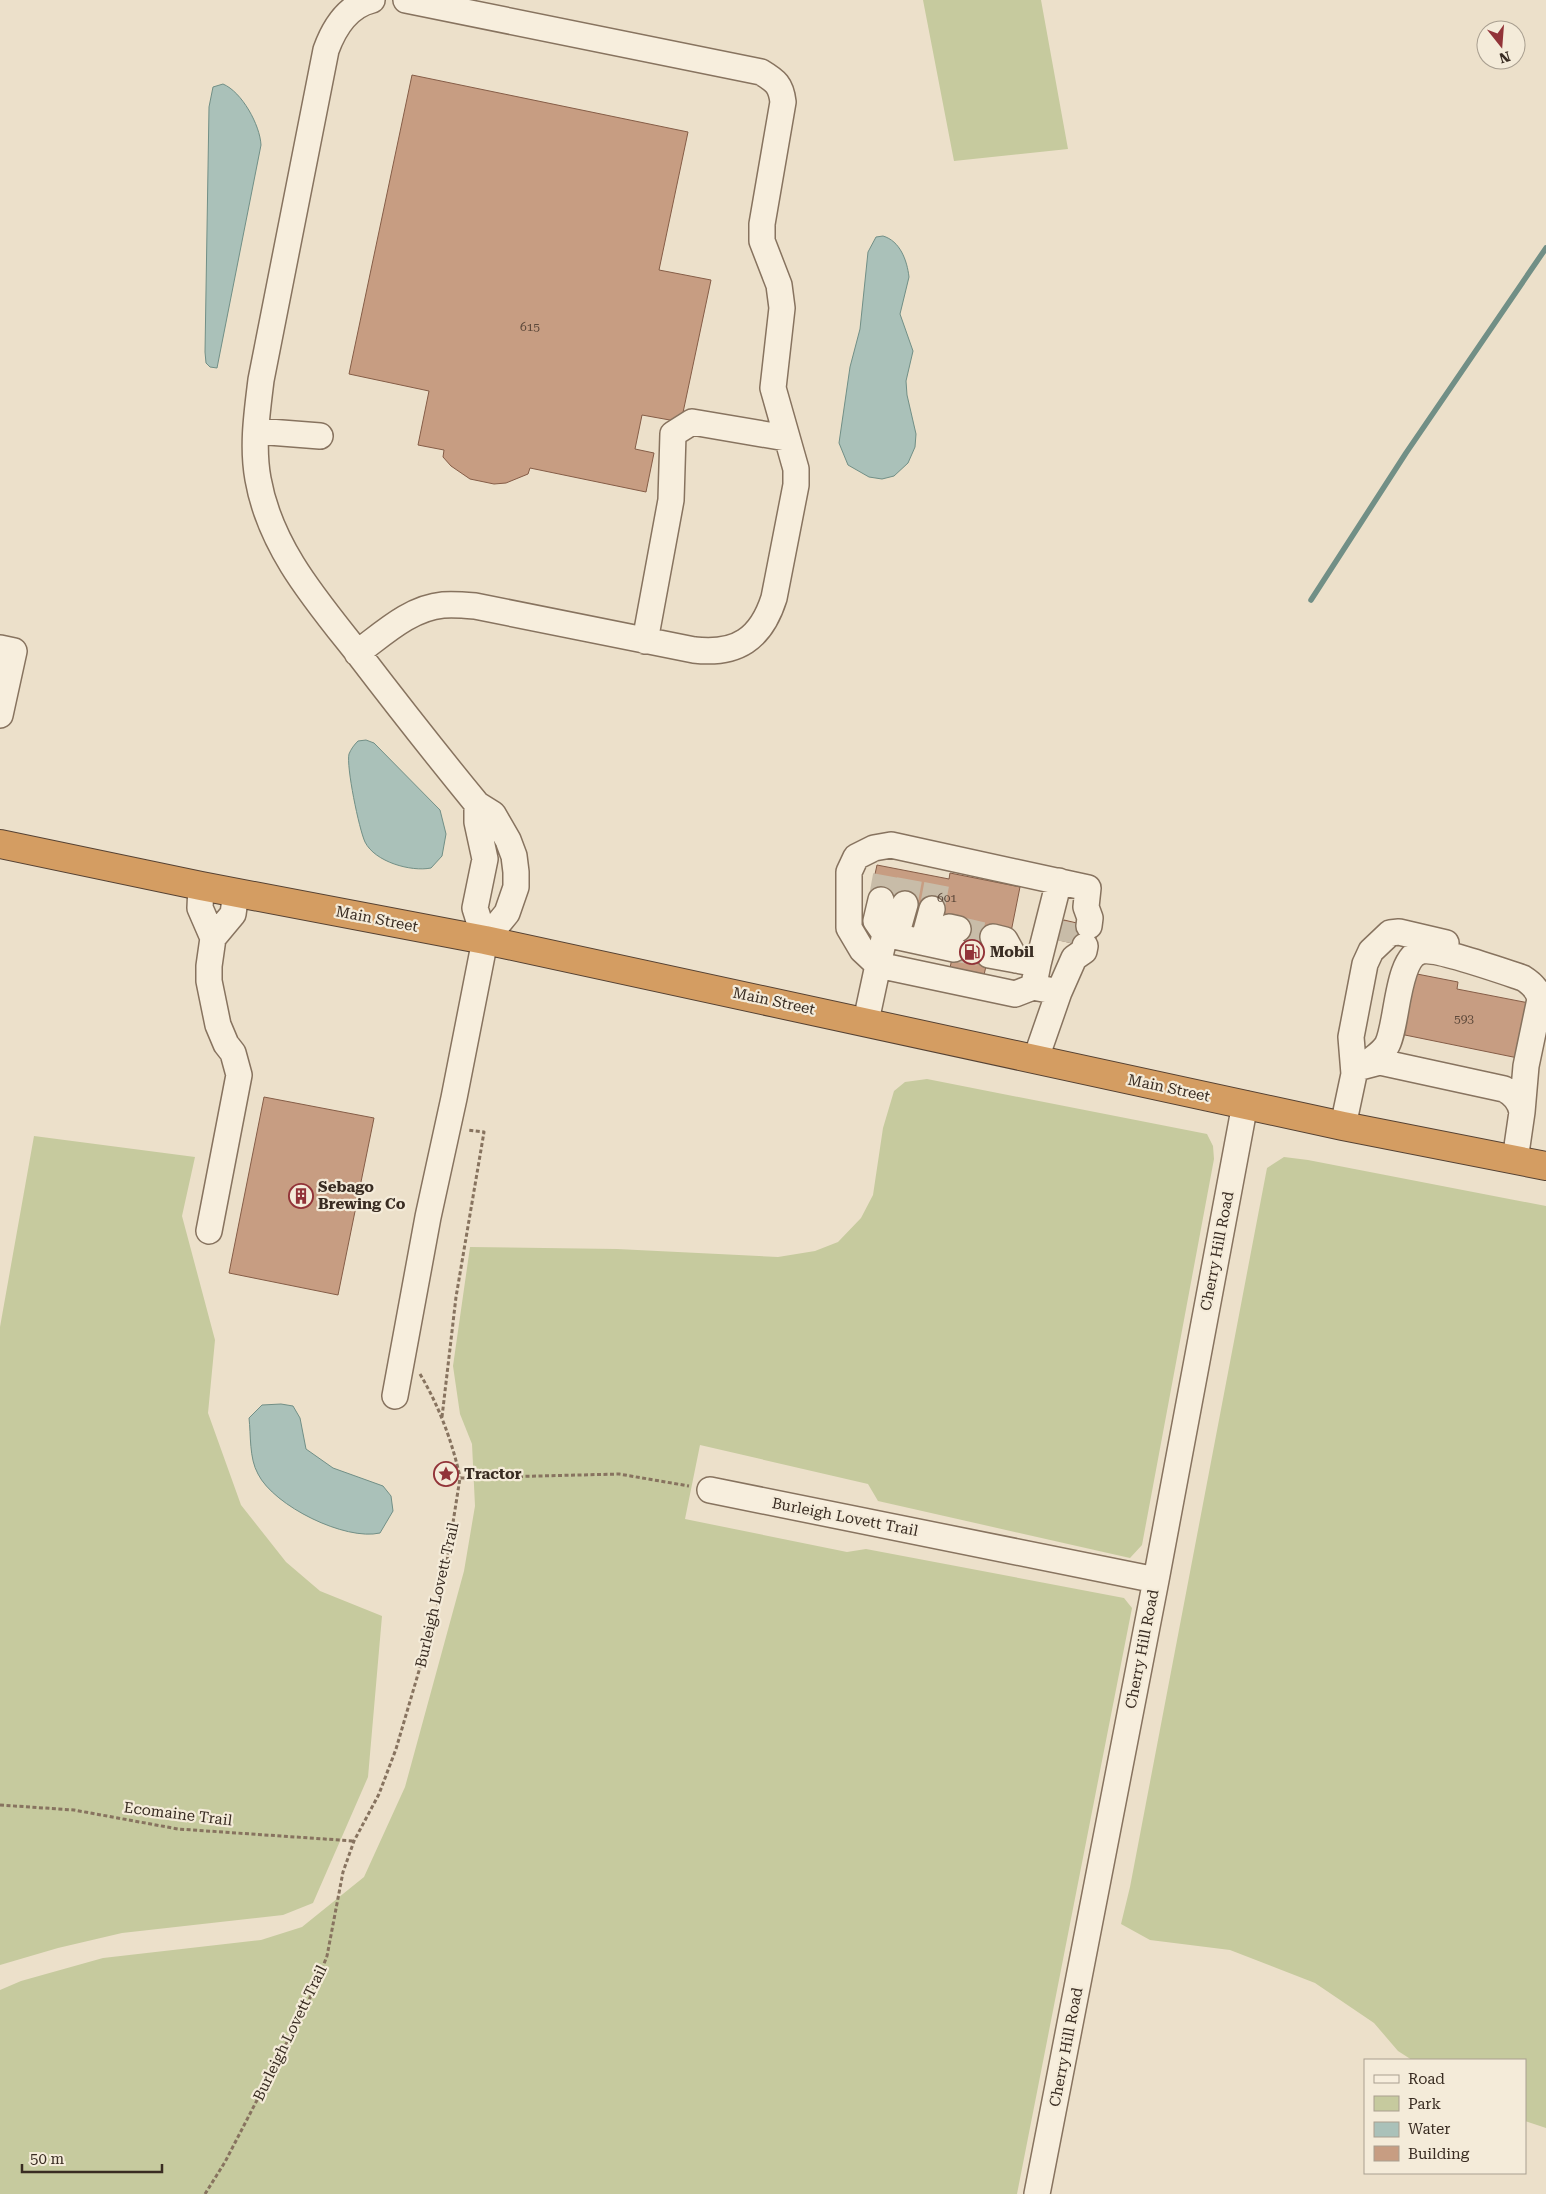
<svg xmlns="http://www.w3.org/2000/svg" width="1546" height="2194" viewBox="0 0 1546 2194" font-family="'Roboto Serif',serif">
<rect width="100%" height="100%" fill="#ece0ca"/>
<!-- green -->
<path fill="#c6ca9e" d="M923,0H1041L1068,149L954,161Z
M927,1079L1207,1134L1213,1146L1214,1159L1142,1545L1130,1558L878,1501L868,1484L700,1445L685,1519L847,1552L866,1549L1124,1598L1132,1608L1017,2194H0V1990L21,1981L103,1958L261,1940L302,1927L364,1877L405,1787L464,1571L475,1506L472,1444L460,1414L453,1366L470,1247L617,1249L778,1257L815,1251L838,1242L861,1218L873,1195L883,1128L894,1091L905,1082Z
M34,1136L195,1157L182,1216L215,1340L208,1413L241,1505L286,1562L320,1591L382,1616L368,1777L313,1903L283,1915L122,1933L58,1948L0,1965V1327Z
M1284,1157L1308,1160L1546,1206V2128L1525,2121V2060H1412L1398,2051L1374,2023L1315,1983L1230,1950L1150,1940L1121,1924L1130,1887L1267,1168Z"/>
<!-- water -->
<path fill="#aac1b9" stroke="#718f86" d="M223,84C242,92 260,125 261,145L217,368L210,367L206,363L205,352L209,107L213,87Z
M883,236C900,241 907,260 909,277L900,314L913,351L906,381L907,395L916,434L915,447L908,463L894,476L882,479L869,477L848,465L839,443L850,367L860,329L868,252L876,237Z
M366,740L374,743L440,810L446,834L442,856L431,868C411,872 375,862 365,842C359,829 346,766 349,754C351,749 354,745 358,741Z
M281,1404L293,1406L300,1418L306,1449L333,1468L383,1486L391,1496L393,1511L380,1533C345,1541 274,1506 258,1474C249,1458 251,1435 249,1418L262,1405Z"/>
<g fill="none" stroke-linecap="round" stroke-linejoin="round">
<!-- stream -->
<path stroke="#718f86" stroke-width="5.5" d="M1311,600L1406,453L1546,248"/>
</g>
<!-- building -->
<path fill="#c79d82" stroke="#855d47" d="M412,75L688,132L659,270L711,280L681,422L642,415L635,449L654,453L646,492L530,468L528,474L506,483L494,484L470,479L451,466L443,457L444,450L418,445L429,391L349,374Z
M877,865L949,879L950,873L1020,887L1011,932L942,918L943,912L870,897Z
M1064,920L1098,928L1094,948L1059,940Z
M959,924L994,931L984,975L950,968Z
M1417,974L1458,982L1457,989L1529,1003L1518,1058L1400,1034L1411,980H1415Z
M264,1097L374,1118L338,1295L229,1273Z"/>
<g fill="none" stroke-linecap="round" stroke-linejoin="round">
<!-- minor-tunnel -->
<path stroke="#c8bca8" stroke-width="25" stroke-dasharray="25 12" stroke-linecap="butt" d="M881,900L887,867
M905,904L911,871
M932,909L938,877
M958,929L993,937
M1070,943L1074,923
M954,949L989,955"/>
<defs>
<path id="minor" d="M372,0C347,6 334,28 326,50L261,380C257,413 252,446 258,479C270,547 315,599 357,652C396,703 436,754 477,804L493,814L508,840L514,856L516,872V887L507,913L485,940L454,1098L428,1217L395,1396
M256,431L320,436
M645,641L671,500L673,434L692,422L786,438
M0,648L14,651L0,715
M357,653C383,634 410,608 443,605C453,604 464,605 475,606L694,650C737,655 761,639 774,598L796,485V469L773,388L782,308L779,285L762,241V224L783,102C781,85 776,81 761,72L406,0
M477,804V822L485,859L475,908L485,940
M201,886L200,908L213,938
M881,900L876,921L885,934
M896,936L905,904
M993,937L1005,940L1016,960
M923,942L932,909
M929,943L949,927L958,929
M954,949L885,934L878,965L862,950L849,928V872L856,857L874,848L891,845L1088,888L1086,907L1090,918L1089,926
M989,955L1038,964L1035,979
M1038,964L1059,881
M1059,992L1074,958L1084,951L1085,946
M866,1021L878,965L1015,994L1033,987L1059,992L1036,1058
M1367,1064C1373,1058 1382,1053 1387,1045C1398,1025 1396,956 1422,951C1437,948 1505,972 1523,978C1531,983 1538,989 1540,999L1526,1066L1522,1112L1515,1160
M1361,1067L1380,1062L1504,1089C1514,1094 1520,1101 1522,1112
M1343,1126L1354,1074L1351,1037L1365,964L1371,951L1390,933L1399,932L1446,943
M209,1231L239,1075L233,1053L226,1044L218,1025L209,981V966L213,938L233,914L236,892
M710,1490L1156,1580
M1037,2194L1156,1580L1245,1104"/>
<path id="highway" d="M0,844L201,886L485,940L1343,1126L1546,1166"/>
</defs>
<!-- minor casing -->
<use href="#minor" stroke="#87735f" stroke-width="28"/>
<!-- highway casing -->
<use href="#highway" stroke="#564233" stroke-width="30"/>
<!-- path -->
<path stroke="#87735f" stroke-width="3" stroke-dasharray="4 2.5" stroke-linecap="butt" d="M420,1374C439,1406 452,1441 460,1477
M442,1417L456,1297L484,1132L468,1130
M0,1805L74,1810L178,1829L354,1841
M205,2194L225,2162L313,1992L327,1956L343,1872L354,1841L379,1794L396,1749L436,1613L446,1567L460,1478L619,1474L689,1486"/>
<!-- minor -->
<use href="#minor" stroke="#f7eedd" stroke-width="25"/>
<!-- highway -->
<use href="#highway" stroke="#d49d62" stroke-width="28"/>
</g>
<!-- icons -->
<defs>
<symbol id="fuel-ring" viewBox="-11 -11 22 22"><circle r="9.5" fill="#f4ebd9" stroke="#923338" stroke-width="1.5"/><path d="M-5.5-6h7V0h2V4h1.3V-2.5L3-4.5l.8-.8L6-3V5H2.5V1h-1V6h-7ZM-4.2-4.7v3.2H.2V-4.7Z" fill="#923338"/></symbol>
<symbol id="building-ring" viewBox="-11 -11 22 22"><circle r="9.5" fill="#f4ebd9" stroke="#923338" stroke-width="1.5"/><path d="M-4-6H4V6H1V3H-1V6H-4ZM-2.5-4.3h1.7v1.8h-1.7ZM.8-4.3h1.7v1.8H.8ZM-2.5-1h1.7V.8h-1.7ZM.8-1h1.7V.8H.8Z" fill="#923338"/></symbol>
<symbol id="sight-ring" viewBox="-11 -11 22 22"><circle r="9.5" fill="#f4ebd9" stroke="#923338" stroke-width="1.5"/><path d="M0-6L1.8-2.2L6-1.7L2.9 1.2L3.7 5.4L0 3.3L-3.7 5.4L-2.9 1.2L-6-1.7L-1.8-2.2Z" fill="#923338"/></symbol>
</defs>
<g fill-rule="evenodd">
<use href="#fuel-ring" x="958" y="938" width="28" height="28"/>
<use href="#building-ring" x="287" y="1182" width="28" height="28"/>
<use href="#sight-ring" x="432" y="1460" width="28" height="28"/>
</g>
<g text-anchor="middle" stroke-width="4.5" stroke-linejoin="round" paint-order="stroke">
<!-- number labels -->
<g font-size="12" fill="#5c483a">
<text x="530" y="331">615</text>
<text x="947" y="902">601</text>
<text x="1464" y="1023">593</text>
</g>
<!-- street labels -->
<g font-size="15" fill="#392c22" stroke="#f4ebd9">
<text transform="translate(377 919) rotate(11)" y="5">Main Street</text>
<text transform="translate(774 1001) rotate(12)" y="5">Main Street</text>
<text transform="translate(1169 1088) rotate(12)" y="5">Main Street</text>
<text transform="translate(1217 1251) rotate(-79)" y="5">Cherry Hill Road</text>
<text transform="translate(845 1517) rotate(11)" y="5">Burleigh Lovett Trail</text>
<text transform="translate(437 1595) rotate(-77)" y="5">Burleigh Lovett Trail</text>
<text transform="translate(1142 1649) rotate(-79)" y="5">Cherry Hill Road</text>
<text transform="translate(178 1814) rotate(7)" y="5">Ecomaine Trail</text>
<text transform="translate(290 2033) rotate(-64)" y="5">Burleigh Lovett Trail</text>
<text transform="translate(1066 2047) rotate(-79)" y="5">Cherry Hill Road</text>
</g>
<!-- poi labels -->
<g font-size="15" font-weight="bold" fill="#392c22" stroke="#f4ebd9" text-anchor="start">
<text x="990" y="957">Mobil</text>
<text x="318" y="1192">Sebago<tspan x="318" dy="17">Brewing Co</tspan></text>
<text x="464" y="1479">Tractor</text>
</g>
</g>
<!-- legend -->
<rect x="1364" y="2059" width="162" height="115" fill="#f4ebd9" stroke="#a99f90"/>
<rect x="1374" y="2075" width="25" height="8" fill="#f7eedd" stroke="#a99f90"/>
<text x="1408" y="2084" font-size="15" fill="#392c22">Road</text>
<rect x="1374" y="2096" width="25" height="15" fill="#c6ca9e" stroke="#a99f90"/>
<text x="1408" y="2109" font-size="15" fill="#392c22">Park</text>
<rect x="1374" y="2122" width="25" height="15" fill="#aac1b9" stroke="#a99f90"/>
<text x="1408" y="2134" font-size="15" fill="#392c22">Water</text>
<rect x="1374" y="2146" width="25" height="15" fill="#c79d82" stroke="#a99f90"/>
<text x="1408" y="2159" font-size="15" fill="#392c22">Building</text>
<!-- north arrow -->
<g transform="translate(1501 45) rotate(163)"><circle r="24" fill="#f4ebd9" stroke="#a99f90"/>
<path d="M0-4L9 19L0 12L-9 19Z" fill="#923338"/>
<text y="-8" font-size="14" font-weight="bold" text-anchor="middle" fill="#392c22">N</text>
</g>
<!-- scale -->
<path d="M22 2164v8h140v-8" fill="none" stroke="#392c22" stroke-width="2.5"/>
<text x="30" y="2164" font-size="15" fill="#392c22" stroke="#f4ebd9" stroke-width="4" paint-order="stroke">50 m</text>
</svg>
